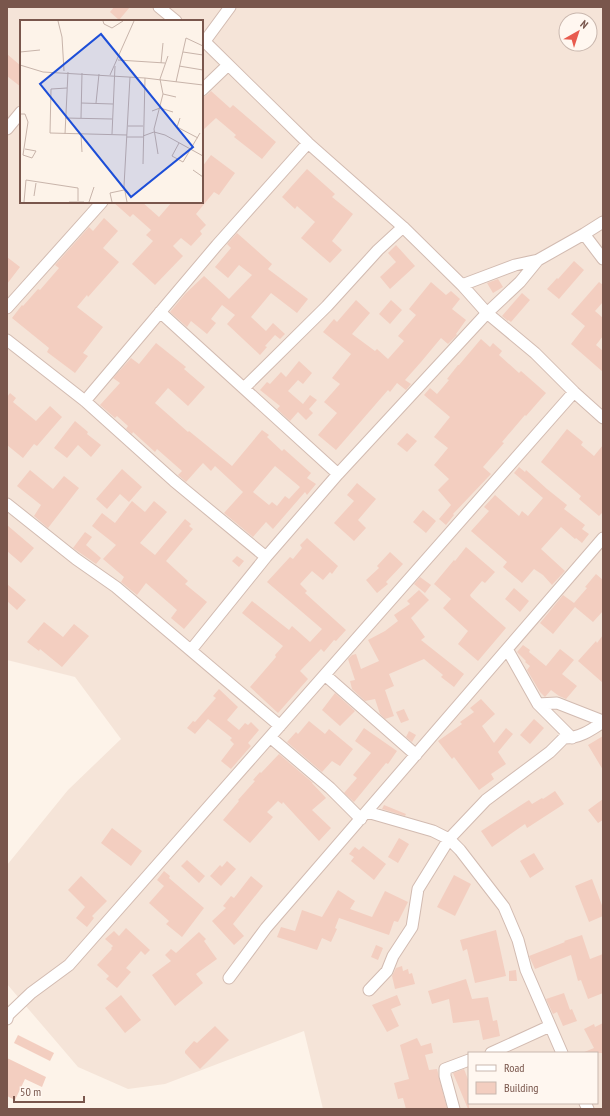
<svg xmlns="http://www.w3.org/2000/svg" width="610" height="1116" viewBox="0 0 610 1116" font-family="'PT Sans Narrow',sans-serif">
<rect width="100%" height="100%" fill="#fdf3e9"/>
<!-- residential -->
<path fill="#f5e4d8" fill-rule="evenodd" d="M7,7H603V1109H323L304,1031L165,1084L128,1089L78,1067L7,984V865L68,790L121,739L75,677L7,660ZM566,20H590V44H566ZM21,21H202V202H21ZM469,1053H597V1103H469Z"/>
<!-- building -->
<path fill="#f3cec0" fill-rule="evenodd" d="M114,7H130L119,20L110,12Z
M7,54L21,66V87L7,76Z
M211,91L230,108L233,105L276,142L262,159L234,137L236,135L216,118L202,131V97L207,95Z
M211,155L235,173L219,195L214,192L196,214L206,225L200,231L202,234L191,246L181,238L173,246L183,256L155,285L132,264L153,241L146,235L151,230L133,214L130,217L113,202H142L159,217L172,202H202V167Z
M307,169L335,194L332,197L353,214L332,241L342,250L330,263L301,238L315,222L297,206L295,209L282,197Z
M104,218L118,231L103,248L119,262L88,297L87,295L77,307L103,327L83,353L88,356L75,373L47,352L49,348L12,318L22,305L23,306L38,289L40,290L59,268L55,265L89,227L93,231Z
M237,233L272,264L268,269L308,299L297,313L271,293L251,317L266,331L273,323L285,334L280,339L275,335L265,346L267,347L260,355L227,324L235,315L222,305L211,319L216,323L207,334L191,321L187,327L170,312L185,294L204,276L229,299L252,275L239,265L228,278L215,267L231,248L227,244Z
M396,245L415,266L390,289L380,277L396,262L388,253Z
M7,257L20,267L7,284Z
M574,261L584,270L559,299L547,289L557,278L558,279Z
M498,279L503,287L493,293L487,283Z
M431,282L446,295L451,291L460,299L452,309L466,320L456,334L457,335L448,344L441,338L421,362L405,380L411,384L406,390L397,383L390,392L388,390L336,450L318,435L337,413L324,402L340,384L332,378L351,354L323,332L334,319L337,322L356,300L370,313L352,334L375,351L377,349L388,359L404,341L398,336L416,315L409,309Z
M599,282L603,285V302L595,311L603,318V336L596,345L603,351V372L571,344L585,326L571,314Z
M522,293L530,300L511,322L508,320V321L502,316Z
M391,300L402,310L390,324L379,314Z
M481,339L490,347L493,343L502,351L499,355L519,373L521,371L546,393L526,416L525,415L502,442L504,443L483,467L491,474L453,514L454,515L446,525L439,519L451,505L438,490L449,479L434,465L448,448L434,437L450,417L424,395L430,388L437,394L449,380L447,379L458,365H459Z
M156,343L186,367L184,369L205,387L188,406L168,388L155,403L188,432L189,431L232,466L262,430L269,435L267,437L282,451L284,449L311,473L307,478L316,484L307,495L305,492L273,529L266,522L253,537L224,513L243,492L215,466L211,471L203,463L186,482L178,475L182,471L157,449L155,452L133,432L132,434L126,429L128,426L117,416L115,418L100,405L120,383L113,378L131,358L139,364ZM275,466L300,487L289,499L285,496L277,506L272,502L269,505L253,492Z
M299,361L312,373L303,384L298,380L288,391L303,404L310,395L317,400L309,409L313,413L306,420L298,412L290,421L277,409L280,406L260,390L267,382L270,384L281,372L286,377Z
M10,393L16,398L13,402L36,421L50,406L62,417L37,446L34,444L23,458L7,445V397Z
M75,421L88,432L87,434L101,445L91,457L78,445L67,458L54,448Z
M567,429L583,442L581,445L594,456L603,445V512L599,516L579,499L581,496L541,462Z
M407,433L417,441L407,452L397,444Z
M519,467L525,472L526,470L547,489L567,505L564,509L585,525L582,529L589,534L582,543L576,538L575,539L561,527L541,549L565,571L552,585L543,575L534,569L522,583L503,567L507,562L471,531L489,511L484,507L495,495L519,516L522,511L528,516L543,498L514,473Z
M122,469L142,487L129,502L120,494L107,509L96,499Z
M30,470L53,489L64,476L79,488L48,528L34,516L41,505L17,486Z
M357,483L376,499L358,520L366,528L354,541L334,523L354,501L347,495Z
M132,501L145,512L154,501L167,512L140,543L155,555L185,519L191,524L189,526L193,529L166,561L188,581L185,584L207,602L184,629L171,618L177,610L146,583L137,595L121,582L124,577L103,559L116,545L92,526L102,513L115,523Z
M423,510L436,521L426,533L413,522Z
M7,525L34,548L21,563L7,551Z
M85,532L92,537L86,545L101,558L96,564L73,548Z
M307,538L338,566L332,574L330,572L323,580L312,571L300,584L307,591L305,593L346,630L336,641L334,640L324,652L321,649L300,671L308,679L278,713L250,687L276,657L275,655L283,646L242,613L252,601L289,630L292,626L310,642L322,629L267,582L290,557L293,559L302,548L300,545Z
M466,547L495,572L485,583L482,581L470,595L471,597L506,628L478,661L458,644L468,631L443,608L451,599L434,584L454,560L455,561Z
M390,552L403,564L386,582L388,584L377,593L366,580L379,568L377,566Z
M237,556L244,561L239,567L232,561Z
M596,574L603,580V611L593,622L575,607L553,634L540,623L563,595L574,603L587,588L585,587Z
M420,577L431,585L425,593L414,584Z
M7,584L26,600L17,610L7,601Z
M514,588L529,601L520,612L505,599Z
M419,590L429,600L411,618L425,637L421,640L464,674L454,687L441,677L443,675L424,659L389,674L394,686L385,690L394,716L385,719L380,714L375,699L365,701L352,689L350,681L355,680L348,659L352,655L356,654L361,669L379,661L368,640L385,631L398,621L394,615L410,604L407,601Z
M44,622L63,637L74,624L89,636L62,667L40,649L39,651L27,642Z
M603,635V683L578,661L596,641L597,643Z
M523,645L530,650L529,652L546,666L560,649L574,660L562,674L577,686L566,699L559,696L551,690L545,697L540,692L527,670L530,666L525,662L526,661L517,652Z
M219,689L238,707L227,720L239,730L245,723L248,725L251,722L259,730L248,743L251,746L231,769L221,761L234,744L230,740L232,738L208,719L195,734L187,728L193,721L195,722L216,698L213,696Z
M335,693L355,711L340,726L322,710Z
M481,699L495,714L482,726L494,743L506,728L513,734L498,752L506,764L491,774L494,779L479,790L454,757L452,759L438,741L462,724L460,722L474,712L470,708Z
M404,709L409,720L401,723L396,712Z
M534,719L544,728L530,744L520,735Z
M309,721L325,734L329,729L353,749L340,766L332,761L322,772L287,742L296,732L298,734Z
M364,728L397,751L388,764L386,763L354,802L344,793L357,778L353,775L371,753L355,741Z
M409,731L416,735L412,742L406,737Z
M603,736V770L588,745Z
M279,754L313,783H312L326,798L312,810L331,828L319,841L283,802L282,804L278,801L267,812L273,817L250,843L223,820L239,801L238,800L255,781L253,780L260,772L261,773Z
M555,791L564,804L527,828L525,824L492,847L481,831L529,800L532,804L542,798L543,799Z
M603,799V820L598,823L588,810Z
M384,805L406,814L405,816L382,809Z
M112,828L142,851L131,866L101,843Z
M399,838L409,844L398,863L388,857Z
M363,846L386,864L374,880L351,861L354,857L349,854L355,847L359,850Z
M534,853L544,869L530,878L520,861Z
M187,860L205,876L199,883L181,866Z
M227,861L236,869L221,886L210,876L220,865L222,867Z
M164,871L170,876L169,878L204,908L182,937L166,924L169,921L149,903L164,886L157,880Z
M454,875L471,884L455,916L437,907Z
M81,876L107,901L92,916L94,918L87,927L76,918L85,907L68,890Z
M251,876L263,886L233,924L244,936L234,945L212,921L226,908L223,906L231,896L234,898Z
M592,879L603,908V916L589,922L575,886Z
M338,890L355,901L350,909L372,917L385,891L408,902L398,922L394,921L389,935L339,918L335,928L337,929L331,942L322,938L317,950L277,937L281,927L295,931L302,910L322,917Z
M126,928L150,950L145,955L141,951L126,968L131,972L117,988L106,979L109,976L97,965L112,949L111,948L113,946L105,939L114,931L119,936Z
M496,930L506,976L475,983L467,949L463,951L460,940Z
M199,932L206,939L204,941L217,959L196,974L203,983L175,1006L152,975L171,961L165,955L171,949L176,953Z
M582,935L590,959L603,954V993L588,999L581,980L578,981L571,955L535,969L529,956L565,942L564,941Z
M376,945L383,948L378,960L371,957Z
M402,966L403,971L408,969L409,974L412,973L415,984L395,989L392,976L396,968Z
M516,970L517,981H509V971Z
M466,979L472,999L488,997L493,1021L497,1020L500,1036L483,1040L479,1020L453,1023L449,999L432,1004L428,991Z
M564,993L570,1010L572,1009L577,1021L563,1026L557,1012L553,1014L546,999Z
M121,995L141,1020L125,1033L105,1008Z
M397,995L401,1005L391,1009L399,1026L387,1032L372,1005Z
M603,1023V1053H582L594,1048L584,1029L594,1024L595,1027Z
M215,1026L229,1040L200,1069L185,1053V1051L194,1041L197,1043Z
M18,1035L54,1053L50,1061L14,1043Z
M417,1038L421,1046L431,1043L433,1053L425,1055L429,1070L437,1069L447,1108L406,1109L403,1098L398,1099L394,1083L409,1079L400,1045Z
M7,1058L46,1077L42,1087L25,1079L15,1100L7,1096Z
M464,1069L469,1082V1109H468L453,1073Z"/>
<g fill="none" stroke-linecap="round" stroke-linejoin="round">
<defs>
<path id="street" d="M159,7L176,21
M202,39L308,143L403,227L462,285L487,313L535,353L574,392L603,418
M205,41L230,7
M202,90L228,65
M7,129L21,112
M584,234L603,259
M462,285L515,265L538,260L584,234L603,222
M7,308L102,202
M160,312L338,474
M7,340L85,401L174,481L266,557
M244,388L327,306L378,250L403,227
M85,401L217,245L308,143
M7,504L76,559L116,587L280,726
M507,649L538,704L572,738
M191,650L266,557L338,474L487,313L520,282L538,260
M325,675L416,755
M538,704L557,703L603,721
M270,737L330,788L361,819
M367,812L433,831L449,839L460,850L504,907L518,940L526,970L562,1053
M229,978L266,928L603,538
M369,990L387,971L393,956L412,927L418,889L449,839L486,800L550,752L564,738C580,738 591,730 603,722
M7,1019L8,1015L31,993L69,965L574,392
M491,1053L550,1026
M585,1103L588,1109
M454,1109L445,1076V1069L469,1060"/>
</defs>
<!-- street casing -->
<use href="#street" stroke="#d2bbb1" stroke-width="13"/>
<!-- street -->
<use href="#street" stroke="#fff" stroke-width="11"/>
</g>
<!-- overview -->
<g transform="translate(20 20)">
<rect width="183" height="183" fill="#fdf3e9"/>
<path fill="none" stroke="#c8b4aa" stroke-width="1" d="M38,1L42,17L44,51M83,1L84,4L92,8L103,1M0,32L20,30M163,32L183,35M98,40L145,43M141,43L143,23M0,45L23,52L125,58L183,65M159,46L183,50M90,55L114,1M156,62L166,18L183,26M47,68L31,69L30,113L107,115M143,74L156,77M61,83L93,84M76,83L79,54M132,91L140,88L153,92M0,94H5L8,102L3,135L12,138L16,131L5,129M45,98L92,99M61,98L62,53M160,98L157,107L178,118M108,106H123M45,114L48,52M92,114L95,46M61,115L62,132M123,116L134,112L145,115L183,136M107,117H123M159,123L152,136L163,142L180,113M138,134L134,109L143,74L140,59L148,36M123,144L125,58M173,150L183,157M14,176L16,163M4,182L6,160L58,168V181M49,182H64M69,182L74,167M92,182L90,173L104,170M107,182L104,166L110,57"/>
<path fill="#1d4ed8" fill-opacity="0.15" stroke="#1d4ed8" stroke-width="2" d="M81,14L173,127L111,177L20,64Z"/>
<rect width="183" height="183" fill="none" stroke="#79564c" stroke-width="2"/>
</g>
<!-- border -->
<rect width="610" height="1116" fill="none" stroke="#79564c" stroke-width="16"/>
<!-- legend -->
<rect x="468" y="1052" width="130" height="52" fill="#fff7f0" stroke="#c9b7ae"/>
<rect x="476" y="1065" width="20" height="6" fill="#ffffff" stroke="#c9b7ae"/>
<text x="504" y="1072" font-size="12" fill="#79564c">Road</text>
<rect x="476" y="1082" width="20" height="12" fill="#f3cec0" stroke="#c9b7ae"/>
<text x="504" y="1092" font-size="12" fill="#79564c">Building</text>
<!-- north arrow -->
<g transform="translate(578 32) rotate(39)"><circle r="19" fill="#fff7f0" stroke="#c9b7ae"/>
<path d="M0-3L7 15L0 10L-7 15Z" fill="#e85b4e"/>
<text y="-6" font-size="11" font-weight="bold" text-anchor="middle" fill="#79564c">N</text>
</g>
<!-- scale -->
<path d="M14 1096v6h70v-6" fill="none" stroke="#79564c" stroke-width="2"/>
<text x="20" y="1096" font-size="12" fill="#79564c" stroke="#fff7f0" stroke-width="3" paint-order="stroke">50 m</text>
</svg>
